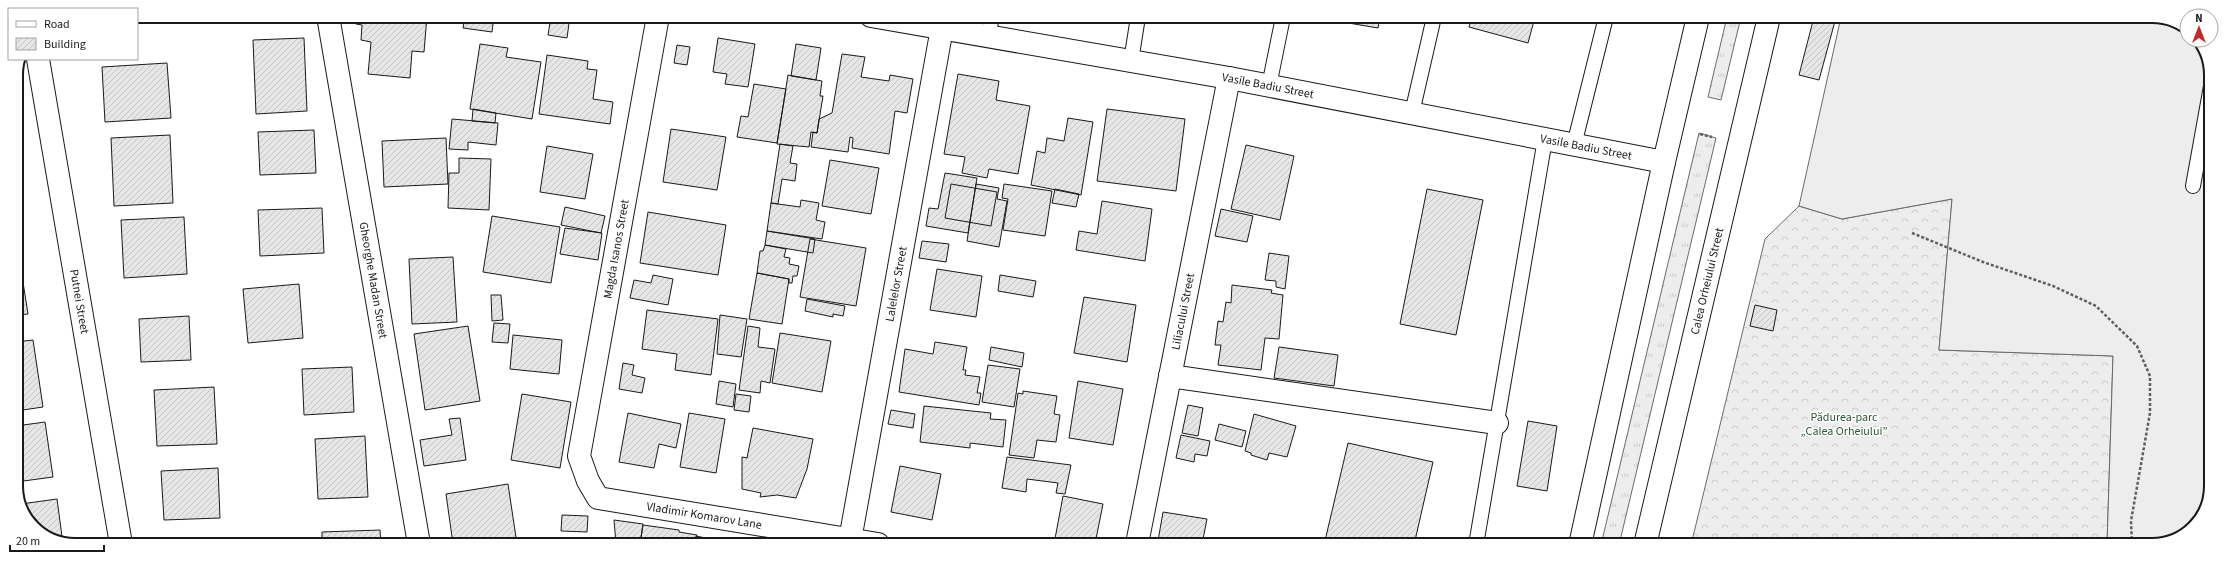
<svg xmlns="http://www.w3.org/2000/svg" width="2227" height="561" viewBox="0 0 2227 561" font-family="'Source Sans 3',sans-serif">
<defs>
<pattern id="grass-tufts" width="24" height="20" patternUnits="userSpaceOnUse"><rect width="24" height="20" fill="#ededed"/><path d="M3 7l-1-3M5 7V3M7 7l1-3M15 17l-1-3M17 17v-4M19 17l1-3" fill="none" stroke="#cbcbcb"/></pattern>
<pattern id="forest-crowns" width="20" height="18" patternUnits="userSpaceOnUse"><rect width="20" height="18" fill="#ededed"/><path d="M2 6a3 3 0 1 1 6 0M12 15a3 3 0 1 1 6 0" fill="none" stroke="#cbcbcb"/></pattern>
<pattern id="building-hatch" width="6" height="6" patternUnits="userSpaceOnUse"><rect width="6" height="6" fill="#e6e6e6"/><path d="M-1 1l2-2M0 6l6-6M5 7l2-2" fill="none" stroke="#c5c5c5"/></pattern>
</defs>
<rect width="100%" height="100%" fill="#fff"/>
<!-- grass -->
<path fill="url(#grass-tufts)" stroke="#6a6a6a" d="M1727,17H1741L1721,100L1708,97Z
M1699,133L1716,138L1619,545H1601Z"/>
<!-- forest -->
<path fill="url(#forest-crowns)" stroke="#6a6a6a" d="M1952,199L1939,350L2113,356L2107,545H1691L1765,239L1799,206L1842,219Z"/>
<!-- pitch -->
<path fill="#ededed" stroke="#6a6a6a" d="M1841,17H2164L2187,30V40H2198L2211,70L2210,498L2191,531L2153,545H2107L2113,356L1939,350L1952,199L1842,219L1799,206Z"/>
<!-- building -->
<path fill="url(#building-hatch)" stroke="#1a1a1a" d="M356,16H427L424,52L412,51L410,78L368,74L371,42L361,40L362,25L356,24Z
M465,16H494L492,32L463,28Z
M551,16H570L567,38L548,35Z
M1319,17H1380L1378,28L1319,18Z
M1472,17H1535L1528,43L1469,27Z
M1814,17L1835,21L1819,80L1799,75Z
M304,38L307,111L256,114L253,40Z
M718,38L755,44L748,87L725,84L727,74L713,72Z
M480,44L508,48L506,57L541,62L532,119L470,109Z
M796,44L821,48L816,80L791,76Z
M677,45L690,47L687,65L674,63Z
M842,54L865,57L861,77L889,81L890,75L913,79L907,113L895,111L889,154L852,148L853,138L850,137L848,152L811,147L813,132L817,133L819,119L832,113Z
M547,55L588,61L587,69L597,70L593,99L613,102L610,124L539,114Z
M167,63L171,118L105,122L102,67Z
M958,74L999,81L996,100L1030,106L1018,174L989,169L987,178L962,173L965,157L944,154Z
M788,75L822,81L820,96H823L817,133L811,132L809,147L777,144Z
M754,84L786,89L777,143L737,137L741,116L748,117Z
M473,109L496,113L495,123L472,121Z
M1107,109L1185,119L1176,191L1097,181Z
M1068,118L1093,122L1081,195L1031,185L1037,151L1045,153L1047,138L1064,141Z
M452,119L498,123L496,145L468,142V150L449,149Z
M671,129L726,137L717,190L663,182Z
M314,130L316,173L260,175L258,132Z
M170,135L173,203L114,206L111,138Z
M446,138L448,184L384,187L382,141Z
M780,144L793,146L790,163L797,164L795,181L782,179L778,204L771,203Z
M1246,145L1294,156L1280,220L1231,209Z
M547,146L593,154L585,199L540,192Z
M459,158L491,159L489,210L448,208L449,173H459Z
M830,160L879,168L871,214L822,206Z
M945,173L977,178L968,233L926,226L929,208L938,209Z
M951,184L997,192L991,226L945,218Z
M976,184L999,188L997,199L1007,201L999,247L967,241Z
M1004,184L1052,191L1045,236L1003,230L1008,199L1002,198Z
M1055,189L1079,194L1076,207L1052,203Z
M1427,189L1483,200L1456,335L1400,324Z
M801,200L819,203L816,220L825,222L822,239L767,231L771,203L800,207Z
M1102,201L1152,209L1145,261L1076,250L1079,231L1097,234Z
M565,207L605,216L601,233L561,225Z
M322,208L324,253L260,256L258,210Z
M1221,209L1253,216L1247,242L1215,236Z
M648,212L726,225L718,275L640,263Z
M492,216L560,227L551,283L483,272Z
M184,217L187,274L124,278L121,220Z
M565,228L602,233L598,260L560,254Z
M767,231L815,239L813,253L765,245Z
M810,239L866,248L856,306L800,297Z
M922,241L949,244L946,262L919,258Z
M765,245L786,249L784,257L790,258L789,264L799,266L797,276H793L792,283H789V279L757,273L760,251H763Z
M1269,253L1289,256L1285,289L1276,287V281L1265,280Z
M453,257L457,322L412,324L409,259Z
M16,263H20L28,314L16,315Z
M937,269L982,276L976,317L930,310Z
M757,273L789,279L782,324L749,319Z
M653,275L673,279L668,305L630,298L634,280L651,283Z
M1000,275L1036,281L1033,297L998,291Z
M299,284L303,338L248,343L243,289Z
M1232,285L1272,290L1271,293L1283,295L1279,339L1265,338L1261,370L1218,365L1221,345H1215L1218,321L1223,322L1226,302L1231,303Z
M491,295H501L503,320L492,321Z
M1084,297L1136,305L1127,362L1074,353Z
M807,299L845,306L843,316L833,314V317L805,311Z
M1755,305L1777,310L1773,331L1750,326Z
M647,310L718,319L711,375L675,370L677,354L642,349Z
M720,315L747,319L741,357L717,354Z
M189,316L191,360L141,362L139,319Z
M494,323L510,324L508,343L492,342Z
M468,326L480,401L425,410L414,334Z
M748,326L760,328L758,347L775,349L770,383L761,381L760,393L739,390Z
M780,333L831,341L822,392L772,383Z
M513,335L562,340L559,374L510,369Z
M33,340L43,407L16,411V342Z
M935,342L967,347L963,370H966L965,375L980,377L977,393H981L979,405L899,392L905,349L933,354Z
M991,347L1024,353L1022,367L989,360Z
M1279,347L1338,355L1334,386L1274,378Z
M623,363L634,365L632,375L645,378L642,393L619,389Z
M988,365L1020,369L1014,407L982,402Z
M352,367L354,412L304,415L302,369Z
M719,381L736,384L733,407L716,404Z
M1078,381L1123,389L1113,445L1069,438Z
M214,387L217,444L157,446L154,390Z
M1023,391L1057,396L1054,414L1060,415L1056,442L1037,440L1034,458L1009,455L1018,393L1023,394Z
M522,394L571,402L560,468L511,460Z
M736,394L751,396L749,412L734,410Z
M1188,405L1203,408L1198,436L1182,433Z
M924,406L991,413L990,419L1006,420L1003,447L970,443V448L920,442Z
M891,410L915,414L913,428L888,424Z
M628,413L681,424L676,448L659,444L654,468L619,462Z
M689,413L725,419L716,473L680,467Z
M1254,414L1296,426L1287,457L1269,453L1267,460L1251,455V453L1245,451Z
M460,418L466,460L424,466L420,440L452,435L449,419Z
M1528,421L1557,426L1547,491L1517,486Z
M45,422L53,477L16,482V426Z
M1219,424L1246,431L1242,447L1215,440Z
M753,428L813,439L807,469L796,498L777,495L760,497L761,493L742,489V457L747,458Z
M1181,435L1210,441L1207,456L1195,454L1194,462L1176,458Z
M365,436L368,497L318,499L315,439Z
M1348,443L1433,462L1414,545H1324Z
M1007,457L1071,465L1065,494L1056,493L1058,483L1027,479L1026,492L1002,488Z
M900,466L941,474L932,520L891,512Z
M218,468L220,518L164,520L161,471Z
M508,484L517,544H453L446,494Z
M1063,496L1103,504L1095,544H1054Z
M57,499L63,544L31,525L21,504Z
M1163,512L1207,519L1202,544H1180L1158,541Z
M562,515L588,516L587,532L561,531Z
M614,520L643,524L640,544H616Z
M643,525L679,530V532L697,535L695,544H640Z
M380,530L381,544H322V532Z
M696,536L715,540L714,544H695Z"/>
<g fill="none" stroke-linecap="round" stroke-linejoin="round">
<defs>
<path id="lane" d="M988,36L992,17
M1131,61L1138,17
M1269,86L1283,17
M1412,113L1434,17
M1574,145L1606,17
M2193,186L2211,86
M1476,545L1545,139"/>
<g id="street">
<path id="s1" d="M328,16L419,544"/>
<path id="s2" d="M658,16L579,456L588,481L598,498L878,544"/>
<path d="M1170,376L1497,423"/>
<path id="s3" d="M850,540L942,28"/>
<path id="s4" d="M1137,544L1229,78"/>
</g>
<g id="secondary">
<path id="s5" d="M871,16L1229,78L1664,162"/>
<path id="s6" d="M38,59L121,544"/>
</g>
<g id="highway">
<path d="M1580,545L1664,162L1698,17"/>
<path id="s7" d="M1645,545L1769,17"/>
</g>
</defs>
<!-- lane casing -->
<use href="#lane" stroke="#1a1a1a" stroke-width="16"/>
<!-- street casing -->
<use href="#street" stroke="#1a1a1a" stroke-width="24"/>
<!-- secondary casing -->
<use href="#secondary" stroke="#1a1a1a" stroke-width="24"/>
<!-- highway casing -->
<use href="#highway" stroke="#1a1a1a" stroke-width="24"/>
<!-- path -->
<path stroke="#5f5f5f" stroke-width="2.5" stroke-dasharray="3 2" stroke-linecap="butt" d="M1700,134L1712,137
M1912,233L1983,262L2053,286L2096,306L2137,346L2150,376V413L2131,521L2132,545"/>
<!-- lane -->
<use href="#lane" stroke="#fff" stroke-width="14"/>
<!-- street -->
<use href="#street" stroke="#fff" stroke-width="22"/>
<!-- secondary -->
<use href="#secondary" stroke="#fff" stroke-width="22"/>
<!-- highway -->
<use href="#highway" stroke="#fff" stroke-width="22"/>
</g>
<g text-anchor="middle" stroke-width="3" stroke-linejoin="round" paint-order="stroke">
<!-- street labels -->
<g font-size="12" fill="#1a1a1a" stroke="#fff">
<text dy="4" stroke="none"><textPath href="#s5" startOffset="403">Vasile Badiu Street</textPath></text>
<text dy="4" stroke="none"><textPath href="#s5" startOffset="727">Vasile Badiu Street</textPath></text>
<text transform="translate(616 249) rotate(-80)" y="4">Magda Isanos Street</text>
<text dy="4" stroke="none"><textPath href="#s1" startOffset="268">Gheorghe Madan Street</textPath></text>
<text dy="4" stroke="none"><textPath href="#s7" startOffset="271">Calea Orheiului Street</textPath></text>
<text dy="4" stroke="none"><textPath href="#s3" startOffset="260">Lalelelor Street</textPath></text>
<text dy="4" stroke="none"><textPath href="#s6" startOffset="246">Putnei Street</textPath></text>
<text dy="4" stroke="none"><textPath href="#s4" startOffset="237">Liliacului Street</textPath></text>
<text dy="4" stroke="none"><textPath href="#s2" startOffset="601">Vladimir Komarov Lane</textPath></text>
</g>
<!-- park labels -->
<g font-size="12" fill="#2b5a34" stroke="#fff">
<text x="1844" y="421">Pădurea-parc<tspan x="1844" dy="14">„Calea Orheiului”</tspan></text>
</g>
</g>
<!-- crop -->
<path d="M0 0H2227V561H0ZM75 23H2152A52 52 0 0 1 2204 75V486A52 52 0 0 1 2152 538H75A52 52 0 0 1 23 486V75A52 52 0 0 1 75 23Z" fill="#fff" fill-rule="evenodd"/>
<path fill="none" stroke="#1a1a1a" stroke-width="2" d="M75 23H2152A52 52 0 0 1 2204 75V486A52 52 0 0 1 2152 538H75A52 52 0 0 1 23 486V75A52 52 0 0 1 75 23Z"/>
<!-- legend -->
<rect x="8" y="8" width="130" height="52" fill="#ffffff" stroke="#a3a3a3"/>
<rect x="16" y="21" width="20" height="6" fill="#ffffff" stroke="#a3a3a3"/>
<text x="44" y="28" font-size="12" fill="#1a1a1a">Road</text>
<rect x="16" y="38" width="20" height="12" fill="url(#building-hatch)" stroke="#a3a3a3"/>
<text x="44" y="48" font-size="12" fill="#1a1a1a">Building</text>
<!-- north arrow -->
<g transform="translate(2199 28)"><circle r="19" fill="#ffffff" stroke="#a3a3a3"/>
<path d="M0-3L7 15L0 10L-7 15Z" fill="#c62828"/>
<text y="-6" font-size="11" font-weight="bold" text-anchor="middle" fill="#1a1a1a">N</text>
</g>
<!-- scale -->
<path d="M10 545v6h94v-6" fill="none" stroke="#1a1a1a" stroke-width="2"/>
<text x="16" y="545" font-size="12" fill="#1a1a1a" stroke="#ffffff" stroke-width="3" paint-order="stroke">20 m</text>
</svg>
